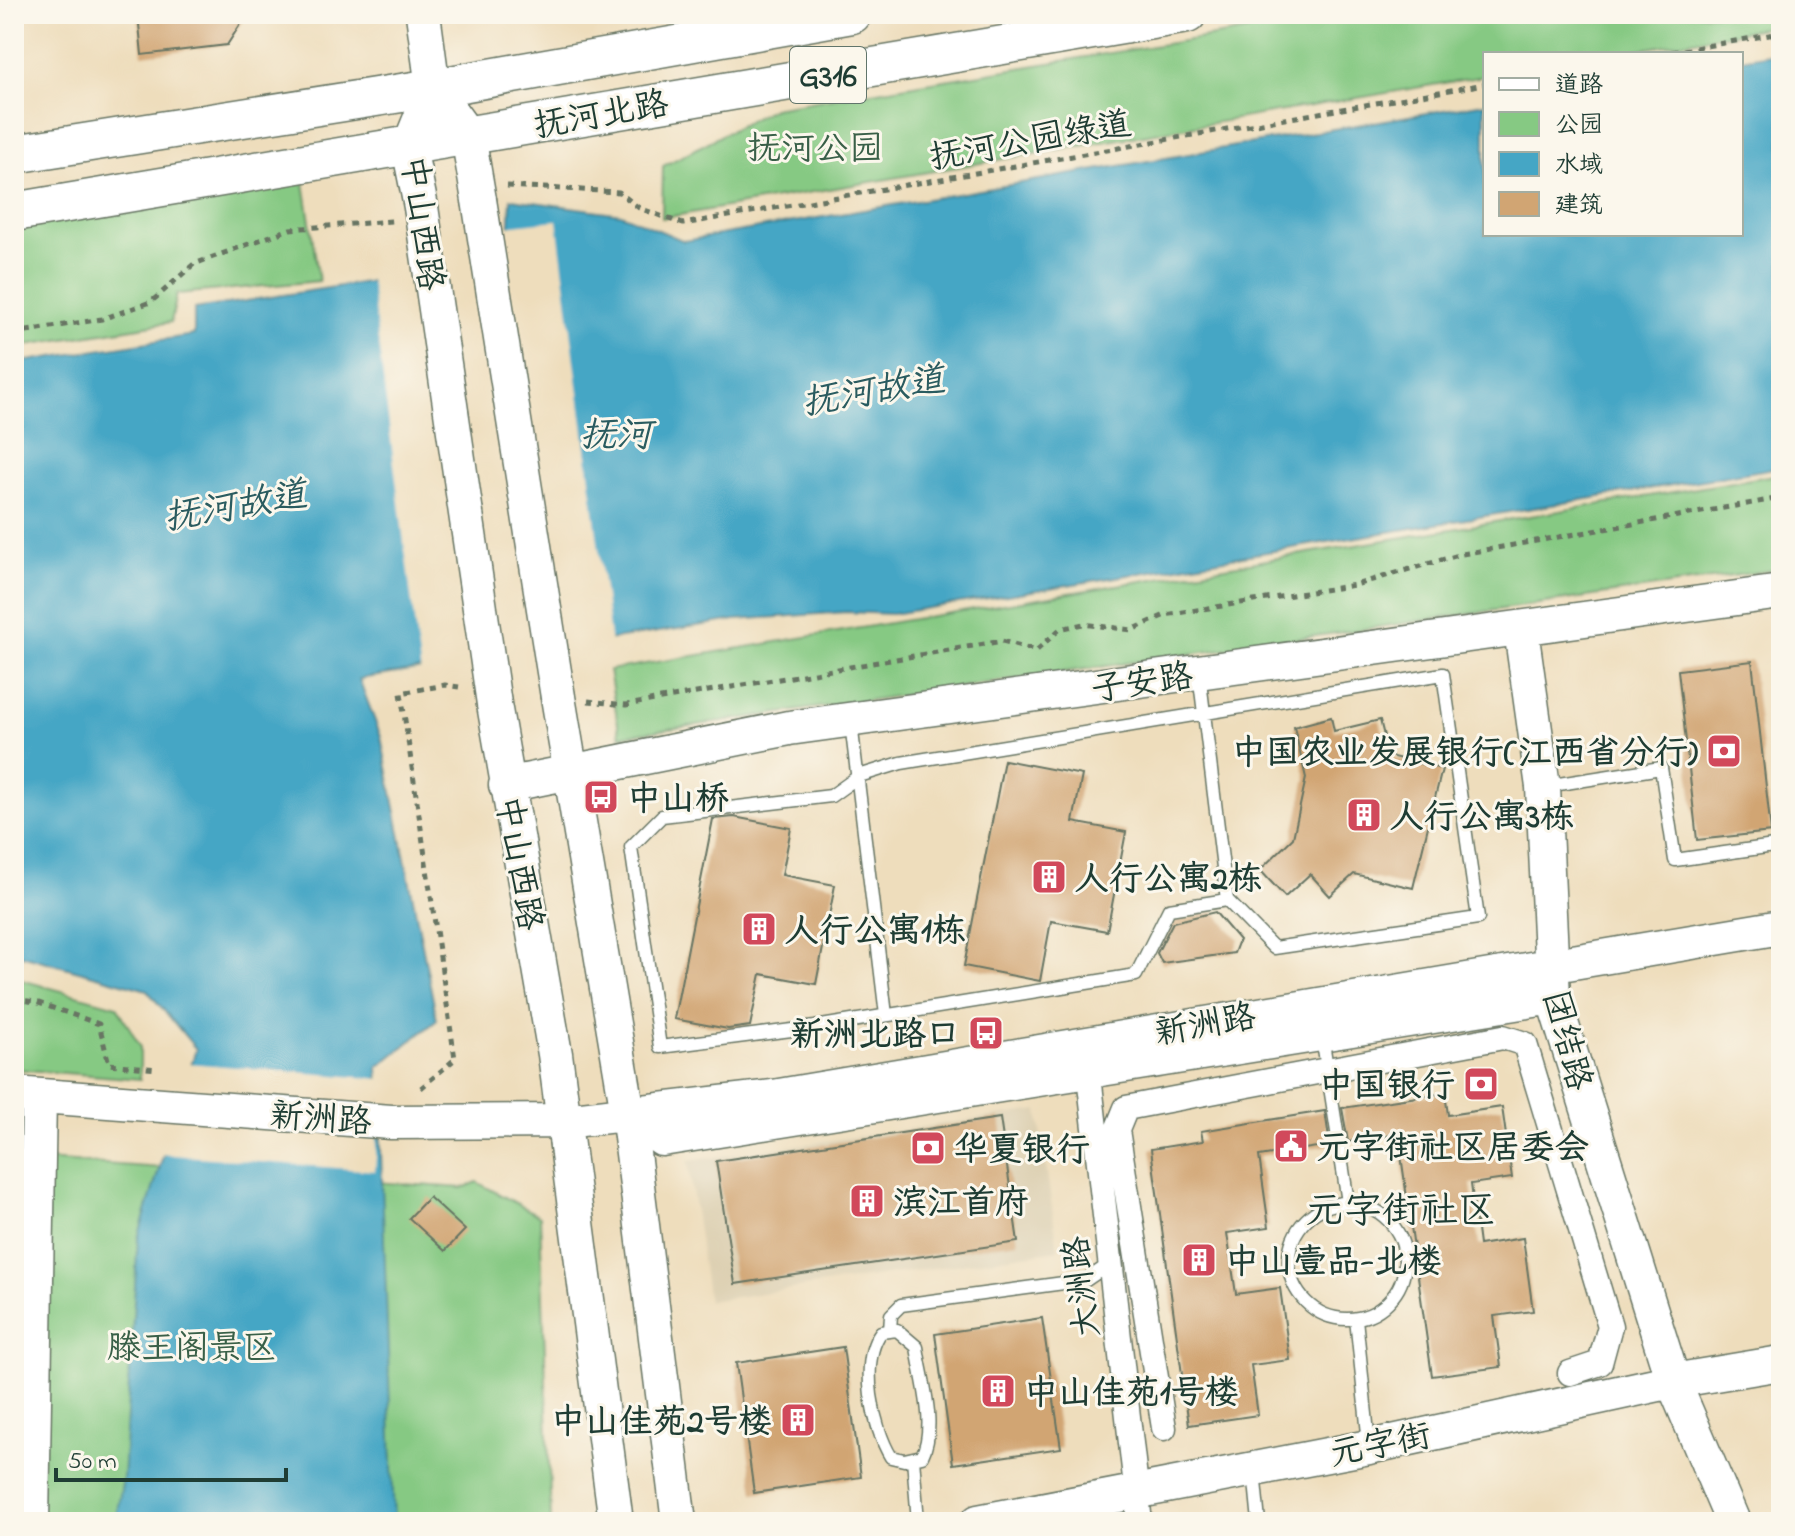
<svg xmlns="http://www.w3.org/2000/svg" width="1795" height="1536" viewBox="0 0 1795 1536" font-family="'Indie Flower','LXGW WenKai TC',sans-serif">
<rect width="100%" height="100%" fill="#fbf7ec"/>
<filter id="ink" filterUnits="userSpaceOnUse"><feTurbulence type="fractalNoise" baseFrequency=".0125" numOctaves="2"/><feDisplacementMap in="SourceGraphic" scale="16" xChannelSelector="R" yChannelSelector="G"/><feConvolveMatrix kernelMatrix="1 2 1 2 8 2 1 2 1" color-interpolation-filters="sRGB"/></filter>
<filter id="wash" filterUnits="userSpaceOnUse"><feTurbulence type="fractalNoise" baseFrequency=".006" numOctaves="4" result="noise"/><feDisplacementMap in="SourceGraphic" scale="32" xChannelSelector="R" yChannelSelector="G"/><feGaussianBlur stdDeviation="1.8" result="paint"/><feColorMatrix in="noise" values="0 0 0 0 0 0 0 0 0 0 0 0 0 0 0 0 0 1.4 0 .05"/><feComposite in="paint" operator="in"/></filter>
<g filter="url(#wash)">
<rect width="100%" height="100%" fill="#eeddbc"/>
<!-- built -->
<path fill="#ddd0b2" d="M1038,1110L1058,1250L708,1301L688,1161Z"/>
<!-- green -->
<path fill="#86c983" stroke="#52835c" stroke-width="2" d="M1349,14H1781V25L1615,54H1485V76L662,218L663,166L773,108Z
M303,176L319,281L177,294L171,322L14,347V226Z
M1781,474V569L620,736L609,670Z
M14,978L117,1006L140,1046V1079L14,1069Z
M14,1158L463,1188L477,1182L540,1216L551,1522H14Z"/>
<!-- water -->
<path fill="#45a6c5" stroke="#32727c" stroke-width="2" d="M1781,52V467L892,614L846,612L735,620L359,679L381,737L437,1020L378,1067L394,1522H115L123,1479L138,1238L196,1049L147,990L14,953V363L194,335V309L508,260L511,199L621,214L684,241L1485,103V234H1741V59Z"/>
<!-- pier -->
<path fill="#eeddbc" d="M557,220L611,645L421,674L370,277L505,256L506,226Z
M188,1063L382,1079L375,1171L159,1154Z"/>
<g id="blocks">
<!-- building -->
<path fill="#d1a573" d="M138,14H247L227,45L142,55Z
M1752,661L1771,832L1697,840L1678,670Z
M1331,717L1334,731L1380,720L1389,756L1442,769L1413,888L1354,874L1330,896L1310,874L1285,897L1260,870L1293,838L1306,778L1294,727Z
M1004,760L1082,775L1073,822L1126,832L1107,931L1051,921L1040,981L964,966Z
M734,817L791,828L782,875L835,885L816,984L761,974L750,1026L728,1029L674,1019L713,819Z
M1215,912L1239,940L1234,953L1162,963L1157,953L1173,922Z
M1445,1093L1448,1115L1502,1107L1512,1178L1471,1184L1479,1245L1523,1238L1533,1311L1494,1316L1501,1367L1432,1376L1398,1134L1348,1142L1342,1108Z
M1325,1111L1330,1145L1259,1156L1269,1227L1227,1233L1236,1294L1280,1288L1290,1360L1251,1365L1258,1415L1189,1425L1151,1149L1203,1141L1201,1131Z
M1000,1118L1018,1242L735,1284L716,1161Z
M429,1197L465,1230L445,1251L409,1218Z
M1042,1318L1061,1448L953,1464L935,1334Z
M843,1347L861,1477L754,1493L736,1363Z"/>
</g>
</g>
<g filter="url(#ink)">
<use href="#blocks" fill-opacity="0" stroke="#677564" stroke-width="2"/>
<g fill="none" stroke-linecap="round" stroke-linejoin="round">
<defs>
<path id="lane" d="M1199,673L1227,900
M1443,674L1478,918L1274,948L1227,900L1169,909L1136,975L815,1027L660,1047L631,847L662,816L831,796L859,776L901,763Z
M851,723L886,1015
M1546,786L1661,768L1675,860L1781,845
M1322,1036L1348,1202
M1289 1261a58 58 0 1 1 116 0a58 58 0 1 1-116 0Z
M1356,1319L1369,1443
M897,1330L917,1347C922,1381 937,1426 922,1456L904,1460L891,1457C873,1428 859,1362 881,1332Z
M890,1331L891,1315L901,1305L1086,1280L1111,1263
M913,1458L918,1522
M1254,1471L1259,1522"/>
<path id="street" d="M1087,1058L1140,1522
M1164,1428L1117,1130L1126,1108L1503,1037L1525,1044L1610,1326L1600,1363L1570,1373"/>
<path id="secondary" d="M433,88L468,136L479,200
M421,207L409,147L433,88L423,14
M1521,630L1543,787L1553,997L1673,1381L1733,1522
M558,697L628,1113L679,1522
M494,704L555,1054L616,1522
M506,785L789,728L1781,592
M14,1094L391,1122L564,1121L773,1097L1781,927
M628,1113L662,1139L1553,997
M32,1522L39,1097
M978,1522L1369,1447L1673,1381L1781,1363"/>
<path id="primary" d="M14,154L433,88L852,14
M14,212L1187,14"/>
</defs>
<!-- lane casing -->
<use href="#lane" stroke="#677564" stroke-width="15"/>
<!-- street casing -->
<use href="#street" stroke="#677564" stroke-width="27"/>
<!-- secondary casing -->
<use href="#secondary" stroke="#677564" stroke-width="37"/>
<!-- primary casing -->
<use href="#primary" stroke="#677564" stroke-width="41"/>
<!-- path -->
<path stroke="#677564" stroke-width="5" stroke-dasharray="6 6" stroke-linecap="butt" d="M1660,54L1781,33
M507,186L619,192L639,208L683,224L1485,84
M14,333L102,319L151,302L194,264L290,229L392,221
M588,701L626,705L1002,641L1037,650L1060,629L1083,624L1132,630L1165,615L1355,585L1462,554L1781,498
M14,999L36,1002L99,1024L109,1064L157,1069
M421,1088L455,1059L401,693L445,685L459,687"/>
<!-- lane -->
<use href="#lane" stroke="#fff" stroke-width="12"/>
<!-- street -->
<use href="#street" stroke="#fff" stroke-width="24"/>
<!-- secondary -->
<use href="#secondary" stroke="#fff" stroke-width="34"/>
<!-- primary -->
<use href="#primary" stroke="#fff" stroke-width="38"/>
<defs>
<path id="secondary-bridge" d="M479,200L558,697
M421,207L494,704"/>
</defs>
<!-- secondary-bridge casing -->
<use href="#secondary-bridge" stroke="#677564" stroke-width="37" stroke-linecap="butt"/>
<!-- secondary-bridge -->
<use href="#secondary-bridge" stroke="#fff" stroke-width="34"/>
</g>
</g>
<!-- icons -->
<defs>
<symbol id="bank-square" viewBox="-11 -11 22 22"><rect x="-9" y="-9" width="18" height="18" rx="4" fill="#d1495b" stroke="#fbf7ec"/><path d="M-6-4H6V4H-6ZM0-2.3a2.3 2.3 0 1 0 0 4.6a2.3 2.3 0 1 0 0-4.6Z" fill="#fff"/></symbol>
<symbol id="bus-square" viewBox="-11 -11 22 22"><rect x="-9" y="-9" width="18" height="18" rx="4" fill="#d1495b" stroke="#fbf7ec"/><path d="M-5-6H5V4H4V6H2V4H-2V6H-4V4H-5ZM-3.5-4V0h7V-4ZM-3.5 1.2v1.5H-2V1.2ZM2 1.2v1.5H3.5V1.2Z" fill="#fff"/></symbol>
<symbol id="building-square" viewBox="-11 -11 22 22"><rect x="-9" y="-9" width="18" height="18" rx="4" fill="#d1495b" stroke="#fbf7ec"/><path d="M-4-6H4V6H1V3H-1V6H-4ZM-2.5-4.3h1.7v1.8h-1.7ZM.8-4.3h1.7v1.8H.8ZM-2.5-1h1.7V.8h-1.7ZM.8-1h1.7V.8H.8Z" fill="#fff"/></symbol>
<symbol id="civic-square" viewBox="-11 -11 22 22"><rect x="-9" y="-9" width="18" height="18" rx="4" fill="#d1495b" stroke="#fbf7ec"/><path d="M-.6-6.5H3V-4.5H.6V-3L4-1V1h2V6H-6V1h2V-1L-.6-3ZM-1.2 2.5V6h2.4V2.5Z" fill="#fff"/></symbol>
</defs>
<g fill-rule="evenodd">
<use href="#bank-square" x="1704" y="731" width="40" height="40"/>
<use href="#bus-square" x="581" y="777" width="40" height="40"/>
<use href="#building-square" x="1344" y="795" width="40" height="40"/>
<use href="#building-square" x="1029" y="857" width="40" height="40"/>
<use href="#building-square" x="739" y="909" width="40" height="40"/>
<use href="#bus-square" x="966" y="1013" width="40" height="40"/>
<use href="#bank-square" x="1461" y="1064" width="40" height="40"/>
<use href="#civic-square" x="1271" y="1126" width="40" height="40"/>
<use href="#bank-square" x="908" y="1128" width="40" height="40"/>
<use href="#building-square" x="847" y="1181" width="40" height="40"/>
<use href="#building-square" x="1179" y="1240" width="40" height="40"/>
<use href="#building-square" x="978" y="1371" width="40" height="40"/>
<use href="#building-square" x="778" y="1400" width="40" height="40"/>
</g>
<g text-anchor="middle" stroke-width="6" stroke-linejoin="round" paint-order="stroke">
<!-- shield labels -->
<rect fill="#fbf7ec" stroke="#61756b" stroke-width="2" x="790" y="47" width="76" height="56" rx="6"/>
<g font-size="32" font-weight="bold" fill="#1f3d34">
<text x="828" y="86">G316</text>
</g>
<!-- street labels -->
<g font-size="34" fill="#1f3d34" stroke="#fbf7ec">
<text transform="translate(601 113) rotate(-10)" y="12">抚河北路</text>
<text transform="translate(1030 139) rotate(-10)" y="12">抚河公园绿道</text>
<text transform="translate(424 223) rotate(82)" y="12">中山西路</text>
<text transform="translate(1142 681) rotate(-8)" y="12">子安路</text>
<text transform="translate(521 863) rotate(80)" y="12">中山西路</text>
<text transform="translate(1205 1023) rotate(-10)" y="12">新洲路</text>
<text transform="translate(1569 1040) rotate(75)" y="12">团结路</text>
<text transform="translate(321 1117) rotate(4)" y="12">新洲路</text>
<text transform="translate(1080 1287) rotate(-97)" y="12">大洲路</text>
<text transform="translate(1380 1443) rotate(-11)" y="12">元字街</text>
</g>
<!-- park labels -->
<g font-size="34" fill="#396048" stroke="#fbf7ec">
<text x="815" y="159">抚河公园</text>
<text x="192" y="1358">滕王阁景区</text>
</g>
<!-- poi labels -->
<g font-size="34" font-weight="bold" fill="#1f3d34" stroke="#fbf7ec" text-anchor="start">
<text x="1698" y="763" text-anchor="end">中国农业发展银行(江西省分行)</text>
<text x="627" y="809">中山桥</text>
<text x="1390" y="827">人行公寓3栋</text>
<text x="1075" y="889">人行公寓2栋</text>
<text x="785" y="941">人行公寓1栋</text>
<text x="960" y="1045" text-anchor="end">新洲北路口</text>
<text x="1455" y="1096" text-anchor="end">中国银行</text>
<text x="1317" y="1158">元字街社区居委会</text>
<text x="954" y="1160">华夏银行</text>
<text x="893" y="1213">滨江首府</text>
<text x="1225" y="1272">中山壹品-北楼</text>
<text x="1024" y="1403">中山佳苑1号楼</text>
<text x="772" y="1432" text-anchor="end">中山佳苑2号楼</text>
</g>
<!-- water labels -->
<g font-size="36" font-style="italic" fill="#2a5c60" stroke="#fbf7ec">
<text transform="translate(873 389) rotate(-10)" y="13">抚河故道</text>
<text x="616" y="446">抚河</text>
<text transform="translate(235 504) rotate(-10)" y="13">抚河故道</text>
</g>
<!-- quarter labels -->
<g font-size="38" fill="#1f3d34" stroke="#fbf7ec">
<text x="1401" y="1222">元字街社区</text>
</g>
</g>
<!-- margin -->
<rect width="1795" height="1536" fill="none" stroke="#fbf7ec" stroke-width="48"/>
<!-- legend -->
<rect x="1483" y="52" width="260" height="184" fill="#fbf7ec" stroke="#a3ada2" stroke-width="2"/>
<rect x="1499" y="78" width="40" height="12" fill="#ffffff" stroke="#a3ada2" stroke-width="2"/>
<text x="1555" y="92" font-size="24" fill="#1f3d34">道路</text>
<rect x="1499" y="112" width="40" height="24" fill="#86c983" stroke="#a3ada2" stroke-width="2"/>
<text x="1555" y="132" font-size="24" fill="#1f3d34">公园</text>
<rect x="1499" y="152" width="40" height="24" fill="#45a6c5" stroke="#a3ada2" stroke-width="2"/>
<text x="1555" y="172" font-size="24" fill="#1f3d34">水域</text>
<rect x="1499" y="192" width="40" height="24" fill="#d1a573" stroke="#a3ada2" stroke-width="2"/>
<text x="1555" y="212" font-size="24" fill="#1f3d34">建筑</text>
<!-- scale -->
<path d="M56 1468v12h230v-12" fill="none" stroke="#1f3d34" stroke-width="4"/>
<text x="68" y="1468" font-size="24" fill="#1f3d34" stroke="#fbf7ec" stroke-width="6" paint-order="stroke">50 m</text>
</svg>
